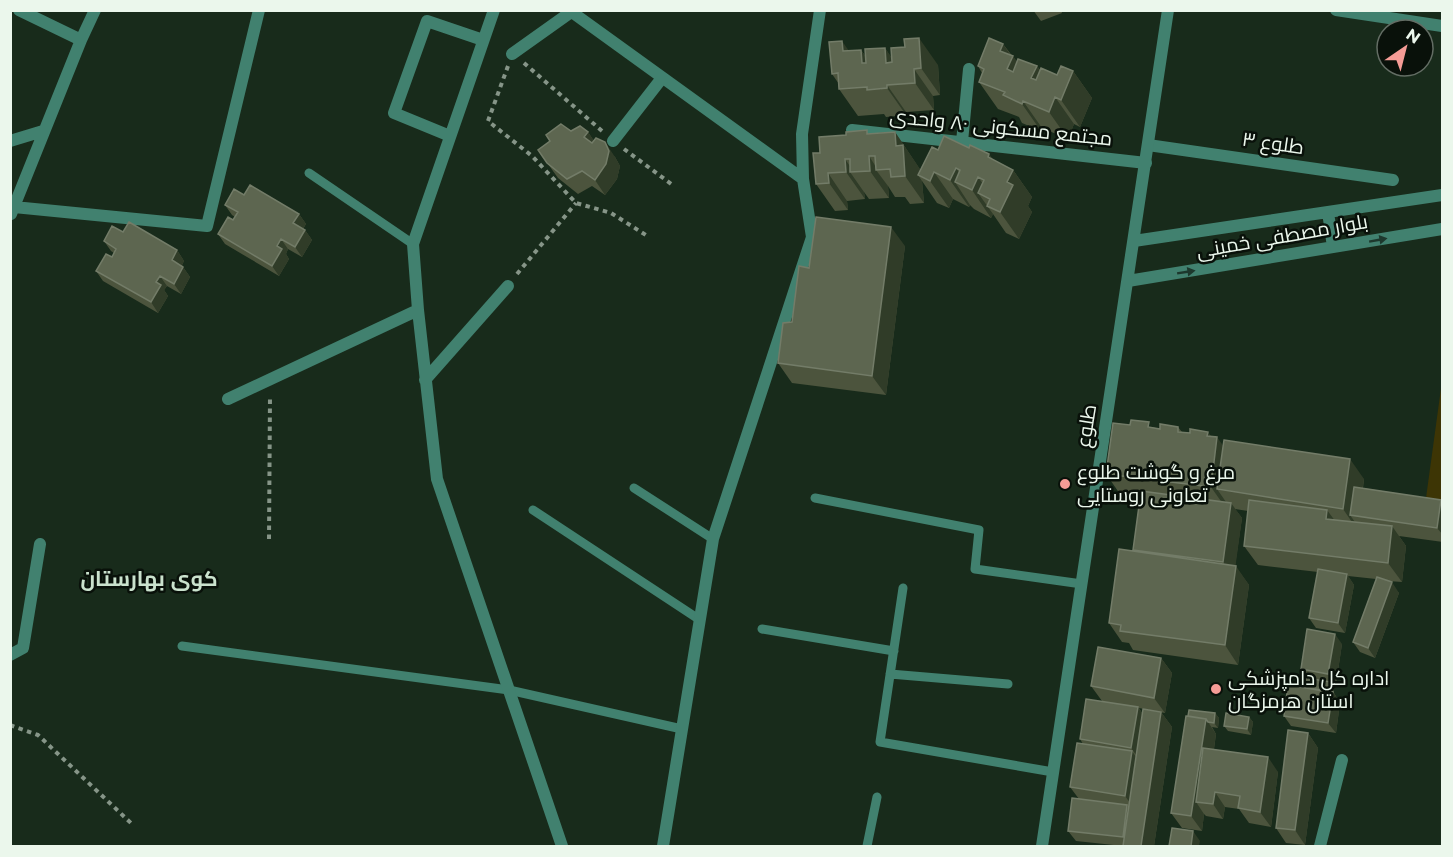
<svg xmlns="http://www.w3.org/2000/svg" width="1453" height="857" viewBox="0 0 1453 857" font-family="Montserrat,Cairo,sans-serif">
<rect width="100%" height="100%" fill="#182b1b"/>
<!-- green -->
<path fill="#3d3505" d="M1442,381V501L1426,498Z"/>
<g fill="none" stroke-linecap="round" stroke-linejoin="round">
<!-- path -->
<path stroke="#869588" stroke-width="4" stroke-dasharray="4.5 4.5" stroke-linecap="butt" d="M524,63L602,131
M508,66L488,121L532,156L576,203L611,213L649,237
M624,149L674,186
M517,274L576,203
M269,539L270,396
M10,725L38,735L133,825"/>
<!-- service -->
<path stroke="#41816f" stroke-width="9" d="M309,173L413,244
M634,488L713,539
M815,498L979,530L975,569L1082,584
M533,510L700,620
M903,588L880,742L1053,772
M762,629L894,651
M182,646L509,690L682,729
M890,674L1008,684
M867,846L877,797"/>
<!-- minor -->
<path stroke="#41816f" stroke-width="12" d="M494,10L413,244L418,310L437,479L562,846
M569,10L803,179
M1336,10L1442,26
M81,40L95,10
M512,54L571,12
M852,130L1146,163
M450,136L394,113L427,21L483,40
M10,141L43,131
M613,141L662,78
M962,142L969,69
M1148,145L1393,180
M14,207L207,226L259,10
M11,214L81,40L19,10
M425,380L508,286
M228,399L418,310
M10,655L23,648L40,544
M663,846L713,539L812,237L803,179L802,134L820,10
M1320,846L1342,760"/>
<!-- tertiary -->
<path stroke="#41816f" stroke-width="12" d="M1328,212L1333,247
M1134,241L1442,195
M1128,281L1442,229
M1042,846L1168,10"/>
</g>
<!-- wall -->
<path fill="#4c543d" d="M1033,10H1061L1062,13L1041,21Z
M1003,44L1017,62L1037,66L1040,70L1057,75L1073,71L1092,98L1080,127L1074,124L1068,139L1042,128L1041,131L1022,123L1019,117L998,109L979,82L982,73L978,66Z
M885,48L892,59L938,65L940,95L933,96L934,110L906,112V115L886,117L884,114L858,116L839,89V84L832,74L849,51L861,50L866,57Z
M571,131L588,132L594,141L615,157L620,166L617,179L605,195L592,186L578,194L558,178L538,150Z
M895,132L921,171L938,150L969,148L989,154L993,160L1013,170L1032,197L1028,206L1032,212L1019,239L1006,233L993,214L991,218L974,209L970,205L969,207L953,199L949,208L937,203L922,181L924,203L910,204L905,197H895L888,186L889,198L869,199L864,192L865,199L847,201L848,210L835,211L816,184L820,153L846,135Z
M244,195L299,214L306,224L303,229L305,230L312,240L302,257L288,249L286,254L289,259L279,276L225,244L218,234L233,220L235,217L232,215L225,205Z
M123,232L177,250L184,261L182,265L183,267L190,277L181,294L167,286L164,290L168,296L158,313L103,281L96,271L112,257L114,253L111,251L104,241Z
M905,246L886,395L792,383L778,363L809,268Z
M1152,427L1160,429L1178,427L1182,432L1211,436L1223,446L1364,479L1363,488L1441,500L1443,502V542L1399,536L1406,546L1402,582L1388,581L1399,593L1375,658L1360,652L1353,642L1376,579L1348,576L1354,585L1345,633L1316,628L1309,618L1318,572L1258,565L1244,546L1248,511L1235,509L1242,518L1235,566L1249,585L1238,665L1133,650L1129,643L1122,642L1109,623L1134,551L1133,550L1140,496L1120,494L1106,474Z
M1342,644L1336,684L1332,683L1334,687V693L1340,703L1336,733L1291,726L1284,716L1299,687L1307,678L1301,669Z
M1161,658L1172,673L1165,713L1139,708L1142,713L1161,712L1172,727L1154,846H1123L1076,841L1068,831L1079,799L1070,787L1083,744L1080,739L1102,701L1091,686Z
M1215,713L1219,718L1218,728L1212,727L1216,734L1214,749L1278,772L1271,827L1249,823L1239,809L1225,807L1223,819L1206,816L1204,814L1202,831L1182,828L1171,813L1186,716Z
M1249,717L1253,722L1251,735L1228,731L1224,726Z
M1308,733L1318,748L1305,845L1286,843L1276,828Z"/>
<!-- shaded-wall -->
<path fill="#303c28" d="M919,38L938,65L940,95L921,68Z
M842,41L861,68L843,51Z
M1003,44L1012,57L1013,56L1032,83L1007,69L1000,51Z
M885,48L904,75L886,63Z
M861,50L880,77L881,90L862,63Z
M1037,66L1056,93L1031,78Z
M914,69L933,96L934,110L915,83Z
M1073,71L1092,98L1080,127L1061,100Z
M887,85L906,112V115L887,88Z
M1055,97L1074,124L1068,139L1049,112Z
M1023,101L1042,128L1041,131L1022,104Z
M588,132L598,147L584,137Z
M895,132L922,172L918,175L922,181L924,203L905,176L896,146Z
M605,142L615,157L620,166L617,179L605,195L595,180Z
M989,154L1008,181L1013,170L1032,197L1028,206L1032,212L1019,239L1000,212L988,157Z
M869,156L878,170H876L888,186L889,198L870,171Z
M845,159L854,172H850L864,192L865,199L846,172Z
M956,168L972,190L955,182L970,205L969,207L950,180Z
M934,172L953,199L949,208L930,181Z
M828,173L847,201L848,210L829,183Z
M978,177L997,204L990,199L978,193L993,214L991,218L972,190Z
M299,214L306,224L300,233L293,223Z
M891,227L905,246L886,395L872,376Z
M305,230L312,240L302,257L295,247Z
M281,239L288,249L286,254L289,259L279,276L272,266L277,246Z
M177,250L184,261L179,270L172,260Z
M183,267L190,277L181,294L174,284Z
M160,276L167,286L164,290L168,296L158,313L151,302L156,282Z
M1208,432L1217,444V437L1231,457L1217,489L1226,502L1225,507L1211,487Z
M1350,459L1364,479L1358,516L1350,515L1357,525L1356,528L1343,509Z
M1441,500L1443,502V535L1437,528Z
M1231,503L1242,518L1234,577L1223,562Z
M1327,510L1341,529L1326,519Z
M1392,526L1406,546L1402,582L1388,563Z
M1236,566L1249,585L1238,665L1225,645Z
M1347,574L1354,585L1345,633L1338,623Z
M1392,582L1399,593L1375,658L1368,648Z
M1335,634L1342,644L1336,684L1328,674Z
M1161,658L1172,673L1165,713L1154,698Z
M1331,682L1334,687V693L1340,703L1336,733L1328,723L1329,694Z
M1138,707L1148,722L1142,763L1131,748Z
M1161,712L1172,727L1154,846H1141Z
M1215,713L1219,718L1218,728L1214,723Z
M1249,717L1253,722L1251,735L1247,729Z
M1206,719L1216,734L1206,803L1196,802L1204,814L1202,831L1191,816Z
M1308,733L1318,748L1305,845L1295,830Z
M1132,751L1142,766L1136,811L1125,796Z
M1268,757L1278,772L1271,827L1260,812Z
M1215,792L1225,807L1223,819L1213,804Z
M1193,831L1200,841L1199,846H1191Z"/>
<!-- building -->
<path fill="#5d6650" stroke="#737c68" stroke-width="1.5" d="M919,38L921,68L914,69L915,83L887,85V88L867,90V87L839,89L838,73L832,74L829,42L842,41L843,51L861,50L862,63H866L865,49L885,48L886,63L892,62L891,48L905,47L904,39Z
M989,38L1003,44L1000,51L1013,56L1007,69L1013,72L1018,59L1037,66L1031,78L1036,80L1041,68L1057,75L1061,66L1073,71L1061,100L1055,97L1049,112L1023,101L1022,104L1003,95L1005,92L979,82L984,69L978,66Z
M561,124L571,131L580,126L588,132L584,137L592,143L596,138L605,142L609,151L606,164L595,180L582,171L567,179L547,163L538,150L550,141L546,135Z
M867,130V134L895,132L896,146L903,145L905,176L891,177L890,169L876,170L875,156H869L870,171L850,172V159H845L846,172L828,173L829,183L816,184L813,153H820L819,137L846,135V132Z
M944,136L969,148L970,145L989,154L988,157L1013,170L1007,182L1013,185L1000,212L987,206L990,199L978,193L984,180L978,177L972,190L955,182L960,170L956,168L950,180L934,172L930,181L918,175L932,147L938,150Z
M250,185L299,214L293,223L305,230L295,247L281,239L277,246L282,249L272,266L218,234L228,217L233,220L238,212L225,205L234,189L244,195Z
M816,217L891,227L872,376L778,363L783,323L792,322L799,266L809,268Z
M129,222L177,250L172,260L183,267L174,284L160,276L156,282L161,285L151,302L96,271L106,254L112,257L116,249L104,241L112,226L123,232Z
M1131,420L1149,422L1148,427L1160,429V424L1178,427V432L1190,433V429L1208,432L1207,436L1217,437L1211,487L1106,474L1113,423L1130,425Z
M1224,440L1350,459L1343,509L1217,489Z
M1354,487L1441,500L1437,528L1350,515Z
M1141,491L1231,503L1223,562L1133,550Z
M1249,500L1327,510L1326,519L1392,526L1388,563L1244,546Z
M1119,549L1236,566L1225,645L1120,631L1121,625L1109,623Z
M1318,569L1347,574L1338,623L1309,618Z
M1377,577L1392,582L1368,648L1353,642Z
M1307,629L1335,634L1328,674L1301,669Z
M1098,647L1161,658L1154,698L1091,686Z
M1301,677L1331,682L1329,692L1299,687Z
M1288,685L1333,692L1328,723L1284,716Z
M1086,699L1138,707L1131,748L1080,739Z
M1143,709L1161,712L1141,846H1123Z
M1189,710L1215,713L1214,723L1208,722L1206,719L1188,716Z
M1226,713L1249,717L1247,729L1224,726Z
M1186,716L1206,719L1191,816L1171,813Z
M1288,730L1308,733L1295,830L1276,828Z
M1077,743L1132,751L1125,796L1070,787Z
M1203,748L1268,757L1260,812L1238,808L1240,796L1215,792L1213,804L1196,802Z
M1072,798L1127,805L1123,837L1068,831Z
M1172,828L1193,831L1191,846H1169Z"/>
<!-- one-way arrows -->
<defs><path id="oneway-solid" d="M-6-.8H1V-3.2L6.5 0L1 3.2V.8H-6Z" transform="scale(1.5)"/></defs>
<g fill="#1d382d">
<use href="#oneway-solid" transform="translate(1378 240) rotate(-10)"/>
<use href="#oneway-solid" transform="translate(1186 272) rotate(-9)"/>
</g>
<!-- markers -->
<g fill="#f59c96" stroke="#09110a" stroke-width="2">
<circle cx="1065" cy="484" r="6"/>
<circle cx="1216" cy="689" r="6"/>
</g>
<g text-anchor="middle" stroke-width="5" stroke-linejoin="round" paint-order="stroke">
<!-- street labels -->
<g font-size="20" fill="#ebf7ec" stroke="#09110a">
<text transform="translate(1001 127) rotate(6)" y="7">مجتمع مسکونی ۸۰ واحدی</text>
<text transform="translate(1273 143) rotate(8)" y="7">طلوع ۳</text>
<text transform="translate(1282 236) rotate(-10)" y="7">بلوار مصطفی خمینی</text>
<text transform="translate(1086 426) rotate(-81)" y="7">طلوع</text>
</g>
<!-- poi labels -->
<g font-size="20" fill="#ebf7ec" stroke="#09110a" text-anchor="start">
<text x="1077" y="479">مرغ و گوشت طلوع<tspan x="1077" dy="23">تعاونی روستایی</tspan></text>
<text x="1228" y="685">اداره کل دامپزشکی<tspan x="1228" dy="23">استان هرمزگان</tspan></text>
</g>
<!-- neighbourhood labels -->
<g font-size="21" font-weight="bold" fill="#cae2cd" stroke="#09110a">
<text x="149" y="586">کوی بهارستان</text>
</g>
</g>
<!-- border -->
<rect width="1453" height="857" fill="none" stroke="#ebf7ec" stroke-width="24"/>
<!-- north arrow -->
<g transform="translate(1405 48) rotate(35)"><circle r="28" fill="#09110a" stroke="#636d64" stroke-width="1.5"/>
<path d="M0-4.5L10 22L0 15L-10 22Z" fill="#f59c96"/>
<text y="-9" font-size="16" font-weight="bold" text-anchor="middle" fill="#ebf7ec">N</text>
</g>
</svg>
